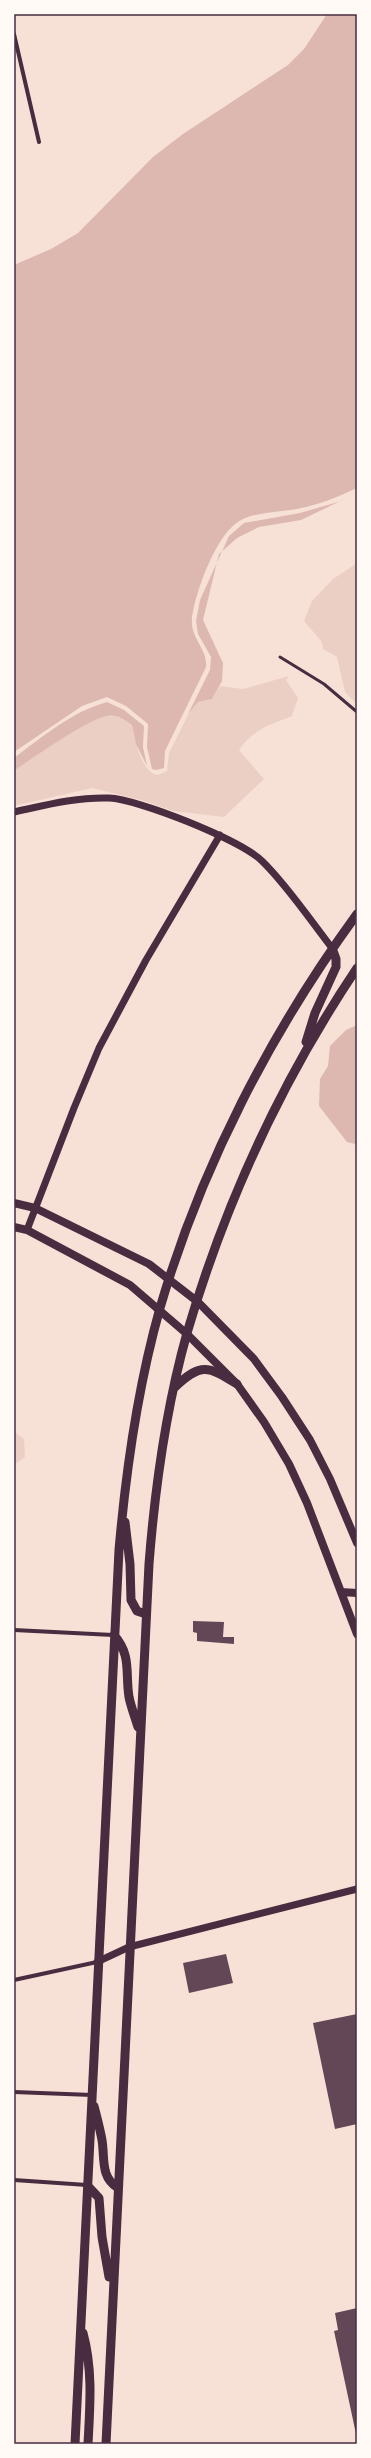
<svg xmlns="http://www.w3.org/2000/svg" width="371" height="2458" viewBox="0 0 371 2458" font-family="'Varela Round',sans-serif">
<rect width="100%" height="100%" fill="#f7e1d7"/>
<!-- green -->
<path fill="#ebcfc5" d="M357,563V704L345,692L337,657L323,649L322,642L304,621L312,601L333,579Z
M289,676L286,680L298,698L292,716C269,725 254,729 239,750L264,779L224,817L173,811L141,800L92,788L14,806V771C31,759 90,718 107,716C117,714 124,720 132,725C135,739 141,773 158,775L167,771L169,753L189,713L198,702L212,699L220,686L243,689Z
M14,1431L24,1439L25,1457L14,1465Z"/>
<!-- water -->
<path fill="#dcb8b0" d="M327,14H357V488C338,497 318,505 297,509C280,512 259,512 243,519C217,530 195,593 192,619C190,638 208,649 206,667L165,751L164,768L156,770L152,769L147,747L148,724L126,706L107,697L82,706L14,752V265L51,249L78,233L153,157L183,134L288,65L304,49Z
M357,493L301,520L259,527L237,538L219,554L203,620L223,663L222,681L212,699L198,702L188,714L210,670L211,657L198,634L196,621L200,600L229,536L244,523L300,513L338,502Z
M107,702L124,710L144,726L143,747L147,766L136,744L132,725C124,720 117,714 107,716C90,718 31,759 14,771V758C42,737 73,711 107,702Z
M357,1025V1148L355,1144L347,1142L319,1106L320,1079L328,1066L330,1046L346,1030Z"/>
<!-- building -->
<path fill="#644757" d="M193,1621L224,1622L223,1637H234V1644L197,1641V1633L193,1632Z
M226,1954L233,1983L189,1993L183,1963Z
M357,2014V2124L335,2129L313,2023Z
M357,2308V2434H356L334,2331L338,2330L335,2313Z"/>
<g fill="none" stroke-linecap="round" stroke-linejoin="round">
<!-- service -->
<path stroke="#4a2c40" stroke-width="3" d="M280,657L324,684L357,712"/>
<!-- minor -->
<path stroke="#4a2c40" stroke-width="4" d="M14,34L39,142
M14,1630L113,1635
M14,1980L97,1962
M14,2092L92,2095
M14,2180L87,2185"/>
<!-- tertiary -->
<path stroke="#4a2c40" stroke-width="7" d="M14,812C46,805 76,797 109,798C138,799 241,840 262,861C286,884 311,921 332,948
M27,1230L74,1108L99,1048L146,960L220,835
M97,1962L129,1947L357,1889"/>
<!-- secondary -->
<path stroke="#4a2c40" stroke-width="8" d="M14,1203L35,1208L149,1264L198,1302L254,1359L282,1397L310,1440L330,1479L357,1543
M14,1227L27,1230L130,1285L187,1334L237,1384L264,1422L289,1464L307,1503L357,1634
M341,1592L357,1593"/>
<!-- primary -->
<path stroke="#4a2c40" stroke-width="9" d="M306,1042L315,1013L336,967V959L332,948
M174,1388C201,1362 208,1366 237,1384
M125,1522L130,1564L131,1600L137,1611L146,1614
M114,1635C132,1656 125,1672 129,1697C131,1707 135,1717 138,1727
M94,2106C97,2118 100,2129 102,2140C105,2158 100,2177 118,2188
M87,2185L99,2198L102,2237L109,2277
M83,2333C93,2370 90,2406 88,2444
M75,2444L119,1550C126,1469 138,1386 160,1308C201,1167 271,1032 357,914
M106,2444L149,1564C155,1487 166,1408 187,1333C225,1203 282,1080 357,968"/>
</g>
<!-- border -->
<rect width="371" height="2458" fill="none" stroke="#fffaf5" stroke-width="30"/>
<rect x="15" y="15" width="341" height="2428" fill="none" stroke="#4a2c40" stroke-width="1.5"/>
</svg>
